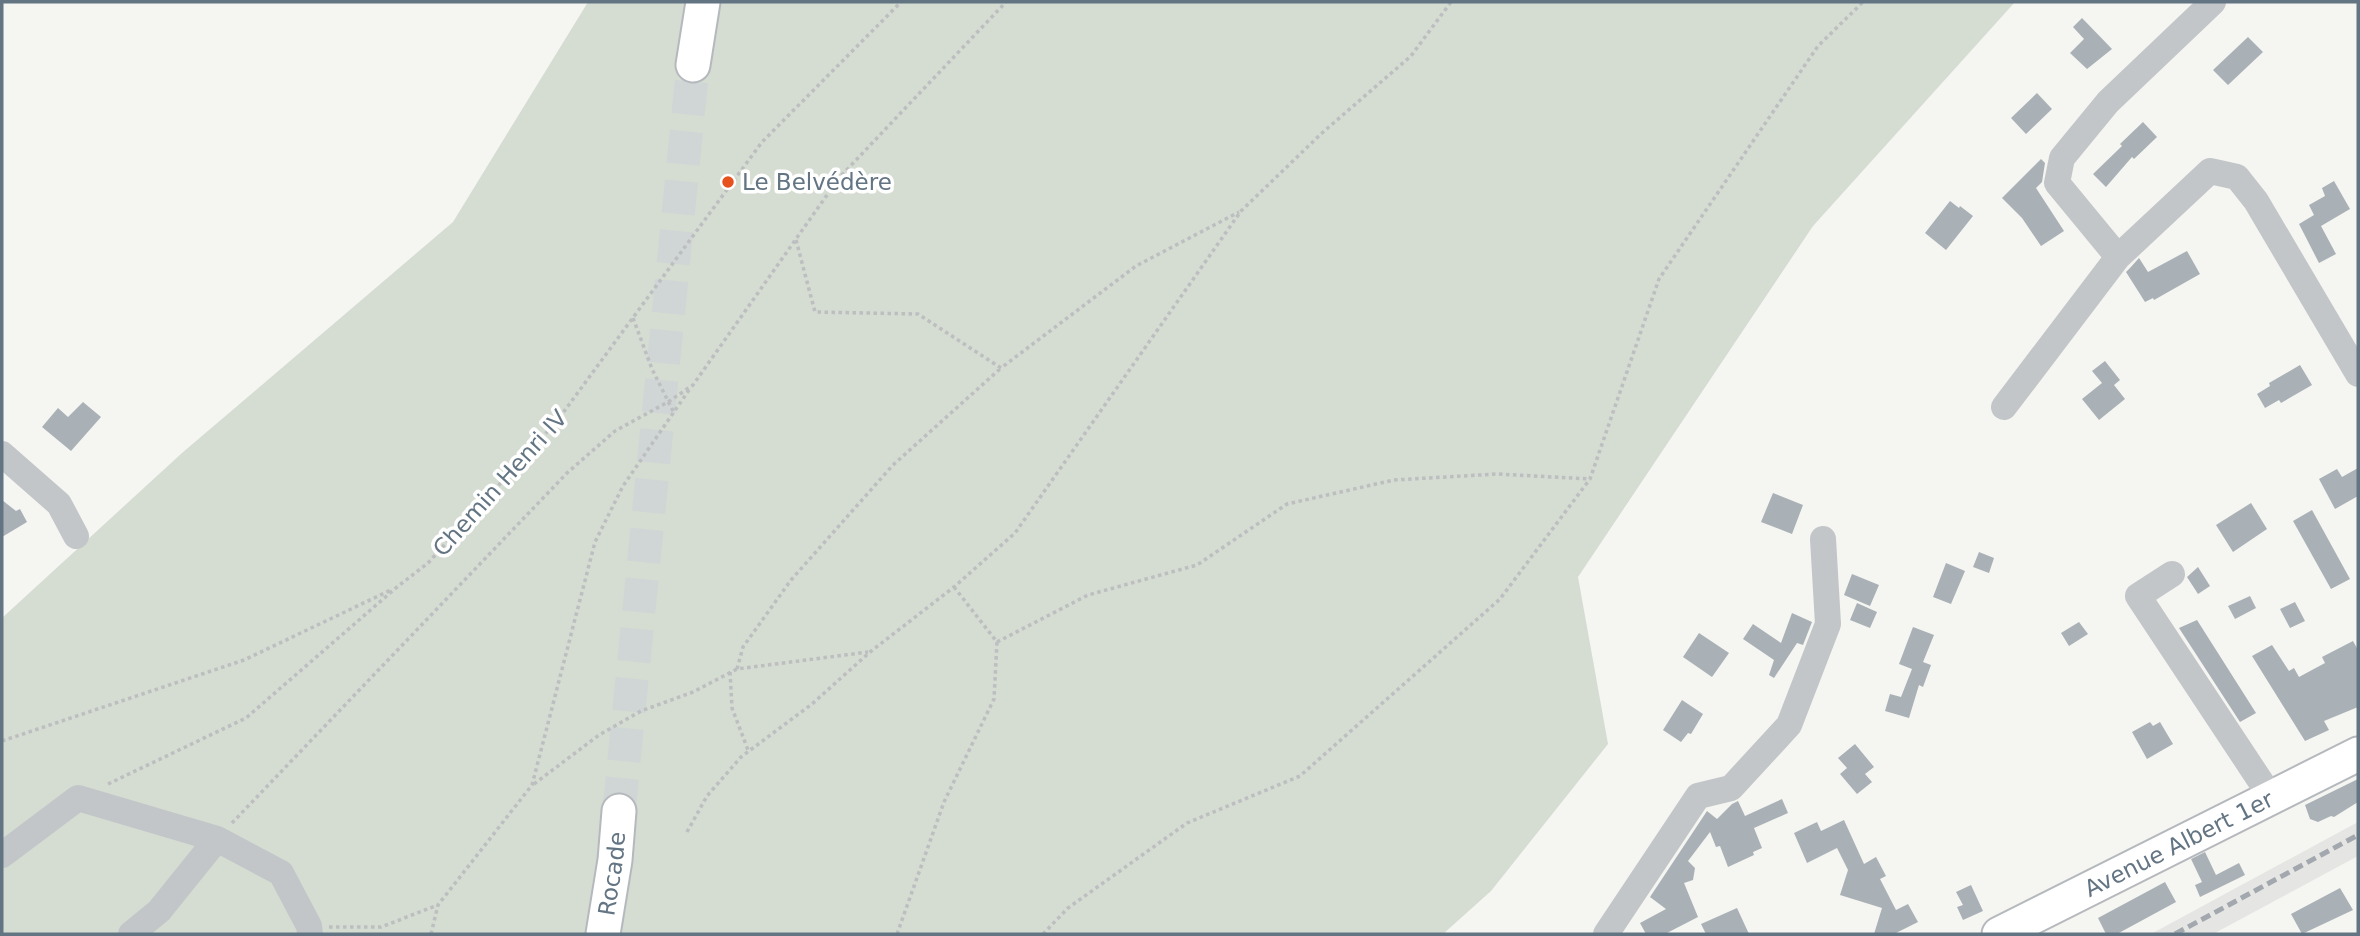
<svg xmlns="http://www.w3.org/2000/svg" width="2360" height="936" viewBox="0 0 2360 936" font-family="'DejaVu Sans',sans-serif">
<rect width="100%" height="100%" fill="#f5f5f1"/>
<!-- built -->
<path fill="#e5e6e4" d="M2358,822V856L2213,934H2151Z"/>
<!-- green -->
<path fill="#d5dcd2" d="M588,2H2015L1813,226L1578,577L1608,744L1491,891L1443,934H2V618L182,453L453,222Z"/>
<!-- building -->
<path fill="#a9b1b6" d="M2082,18L2112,49L2087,69L2070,53L2084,39L2073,27Z
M2248,37L2263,52L2228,85L2213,70Z
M2037,93L2052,109L2026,134L2011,118Z
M2143,122L2157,137L2134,159L2132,157L2106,187L2093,174L2122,146L2120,144Z
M2041,159L2045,163L2042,182L2036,188L2064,231L2041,246L2022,218L2002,198Z
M2334,181L2350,209L2321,226L2336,254L2319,263L2299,224L2314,215L2309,205L2325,196L2322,188Z
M1950,201L1959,208L1960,206L1973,216L1946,250L1925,233Z
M2187,251L2200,274L2154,300L2153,298L2145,302L2126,272L2130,268L2139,258L2148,272Z
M2105,361L2120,380L2114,385L2125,399L2099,420L2082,399L2102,383L2092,371Z
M2300,365L2312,385L2281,403L2279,400L2265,408L2257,394L2270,386L2269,383Z
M83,402L101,417L71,451L42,427L58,408L68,417Z
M2358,468V496L2335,509L2319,479L2337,469L2342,477Z
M1773,493L1803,505L1792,534L1761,522Z
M2,500L16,511L20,509L27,522L2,537Z
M2251,503L2267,529L2233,552L2216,525Z
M2312,510L2350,579L2331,589L2293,521Z
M1979,552L1994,558L1989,573L1973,567Z
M1946,563L1965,571L1951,604L1933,597Z
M2198,567L2210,586L2198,594L2187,577Z
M1852,574L1879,585L1870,606L1844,595Z
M2250,596L2256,608L2235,619L2228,606Z
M2295,602L2305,621L2290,628L2280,609Z
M1857,603L1877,612L1870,628L1850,620Z
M1792,613L1812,622L1803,645L1797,643L1774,678L1769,675L1774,660L1743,639L1753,624L1781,643Z
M2197,620L2256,713L2240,722L2179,628Z
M2079,622L2088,634L2069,646L2061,633Z
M1913,627L1934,635L1923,662L1931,665L1923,687L1919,685L1909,718L1885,711L1890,694L1901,697L1912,669L1899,664Z
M1699,633L1729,653L1712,677L1683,657Z
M2353,641L2358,650V707L2324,721L2329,730L2305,741L2252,656L2272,645L2289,671L2294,668L2299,677L2325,663L2322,657Z
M1682,700L1703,714L1691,734L1688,733L1681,742L1663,730Z
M2150,722L2153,726L2160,722L2173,744L2147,759L2132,732Z
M1855,744L1874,767L1865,774L1872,782L1857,794L1840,774L1847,768L1838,758Z
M2358,779V802L2334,817L2331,816L2318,822L2310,819L2305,805Z
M1782,799L1788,813L1754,828L1762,848L1753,852L1754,855L1728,867L1720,846L1716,847L1710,832L1688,861L1695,868L1693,880L1684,883L1698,917L1665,934H1646L1640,923L1666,909L1650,897L1707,811L1717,819L1732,804L1738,801L1745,816Z
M1844,820L1864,864L1876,857L1886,876L1880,879L1896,910L1908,904L1918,922L1894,934H1874L1882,908L1840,895L1848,870L1837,848L1807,863L1794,833L1817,822L1821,831Z
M2205,852L2216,875L2239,863L2245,875L2200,897L2195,885L2202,882L2191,859Z
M2165,882L2176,902L2117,934H2106L2098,918Z
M1971,885L1983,911L1963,920L1957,907L1963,905L1956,892Z
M2340,888L2353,910L2302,934L2291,914Z
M1737,908L1749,934H1706L1701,924Z"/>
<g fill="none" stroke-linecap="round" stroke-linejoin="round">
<!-- major-tunnel -->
<path stroke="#d0d5d6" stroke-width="33" stroke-dasharray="33 17" stroke-linecap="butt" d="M619,811L693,65"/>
<defs>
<g id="major">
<path d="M693,65L703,2"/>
<path id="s1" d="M603,934L615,860L619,811"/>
<path id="s2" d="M1999,934L2358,754"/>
</g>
</defs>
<!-- major casing -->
<use href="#major" stroke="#b5b9bd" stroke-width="37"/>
<!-- path -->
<path stroke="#bcbec0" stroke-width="3.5" stroke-dasharray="3.5 3.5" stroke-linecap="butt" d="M796,240L815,312L918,314L1001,368L1136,266L1239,212
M633,318L652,369L674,413
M997,642L1088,595L1197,565L1287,504L1394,480L1497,474L1590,479
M737,669L743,647L791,580L893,465L1001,368
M730,672L732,708L748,750
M2,741L244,660L391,590
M108,784L246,718L397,587L428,563L557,421L762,142L901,2
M534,784L599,735L641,711L693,692L737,669L868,652
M232,823L567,473L615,431L668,402L693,385L839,178L1006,2
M687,832L707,796L741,757L812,704L870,652L954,587L1015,533L1241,211L1322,133L1411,56L1451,2
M329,927H381L438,905
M431,934L438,905L532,785L595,542L623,486L689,390
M897,934L944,802L994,699L997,642L954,587
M1043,934L1068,908L1187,823L1300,776L1500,599L1590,479L1659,279L1818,46L1863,2"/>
<!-- minor -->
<path stroke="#c2c6c9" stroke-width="26" d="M2118,257L2057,183L2062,158L2108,102L2213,2
M2004,407L2118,257L2210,171L2237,177L2256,201L2358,374
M2,454L59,504L76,536
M2172,574L2138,596L2271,797
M2,855L78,798L217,839L281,873L309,926L310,934
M131,934L159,911L217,839
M1606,934L1698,796L1731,788L1789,725L1828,624L1823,539"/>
<!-- major -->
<use href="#major" stroke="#fff" stroke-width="33"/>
<!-- rail -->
<path stroke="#a2a8ae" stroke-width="5" stroke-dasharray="10 5" stroke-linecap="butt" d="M2175,934L2358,835"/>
</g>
<!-- markers -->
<circle fill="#e7511e" stroke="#fff" stroke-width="2.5" cx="728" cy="182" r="7"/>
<g text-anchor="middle" stroke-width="7" stroke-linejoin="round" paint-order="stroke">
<!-- poi labels -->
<g font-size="23" fill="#637483" stroke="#fff" text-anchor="start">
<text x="742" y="190">Le Belvédère</text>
</g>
<!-- street labels -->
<g font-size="23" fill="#637483" stroke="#fff">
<text transform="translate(500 483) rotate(-48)" y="8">Chemin Henri IV</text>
<text dy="8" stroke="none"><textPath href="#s2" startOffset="201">Avenue Albert 1er</textPath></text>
<text dy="8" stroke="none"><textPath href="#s1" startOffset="61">Rocade</textPath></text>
</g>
</g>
<!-- border -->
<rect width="2360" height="936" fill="none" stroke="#637483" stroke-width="7"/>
</svg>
